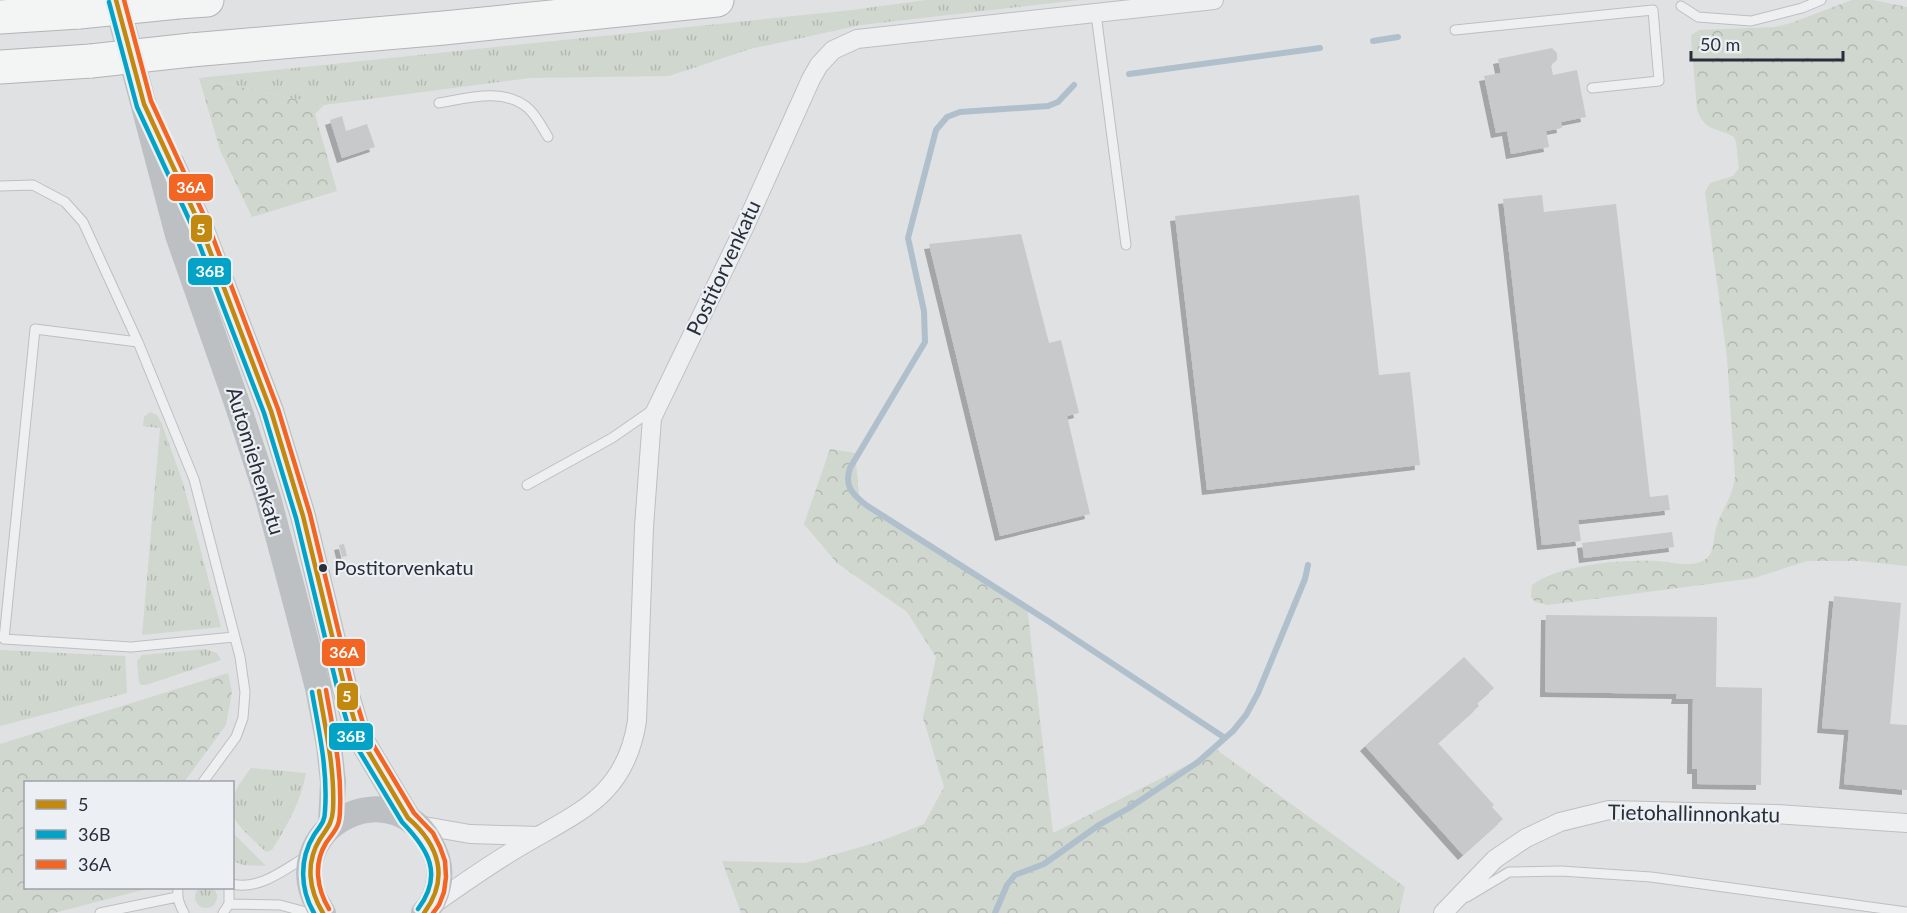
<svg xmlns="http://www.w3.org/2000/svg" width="1907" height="913" viewBox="0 0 1907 913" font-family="Lato,sans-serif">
<defs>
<pattern id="grass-tufts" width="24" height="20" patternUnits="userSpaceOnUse" patternTransform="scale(1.5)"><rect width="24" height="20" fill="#d0d7cf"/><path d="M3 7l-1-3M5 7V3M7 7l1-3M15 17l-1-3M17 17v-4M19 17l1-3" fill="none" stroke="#b3b9b2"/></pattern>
<pattern id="forest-crowns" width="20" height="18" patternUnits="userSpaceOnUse" patternTransform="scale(1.5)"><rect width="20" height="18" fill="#d0d7cf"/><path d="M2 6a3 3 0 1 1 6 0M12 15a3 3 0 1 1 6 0" fill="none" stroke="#b3b9b2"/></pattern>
<filter id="shadow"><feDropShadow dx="-5" dy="5" stdDeviation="0" flood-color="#0004"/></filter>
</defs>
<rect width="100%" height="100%" fill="#dfe1e3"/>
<!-- grass -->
<path fill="url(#grass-tufts)" d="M926,0H1079L861,25L750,49L669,76L530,78L324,105L199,78L852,10Z
M150,412L157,415L162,424L183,483L221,627L142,635L160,428L143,426L144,417Z
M205,649L217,653L221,660L146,685H141L139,682L137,661L142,655Z
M0,650L125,656L127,693L0,726Z
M251,768L306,773C301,802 287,825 272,850L266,852C231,819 217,811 251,768Z
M233,833L266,866L243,865L233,861Z
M195 897a11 11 0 1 1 22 0a11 11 0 1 1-22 0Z"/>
<!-- forest -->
<path fill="url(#forest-crowns)" d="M1852,0H1873L1907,7V566L1860,561H1807L1754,578L1548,605L1535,602L1531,597L1532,585C1561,564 1622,560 1657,561C1671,562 1695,569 1707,558C1715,551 1713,538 1716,528C1722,508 1732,500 1735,476L1727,358L1705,192L1710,183L1733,176L1739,168L1736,142L1734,137C1717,127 1705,132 1697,110L1691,37L1693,34L1699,30L1775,27L1791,23Z
M199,78L324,105L315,114L337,191L252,217L220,150Z
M830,449L855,453L860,504L1027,606L1053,833L1217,750L1405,887L1399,913H741L722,861L805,863L881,841L924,824L944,787L923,718L936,657L907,612L837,563L804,524Z
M228,673L232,692L226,725L184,782H26V888H150L54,913H0V744Z"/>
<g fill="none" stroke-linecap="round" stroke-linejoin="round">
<!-- stream -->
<path stroke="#afbfcb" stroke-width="6" d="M1373,41L1398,37
M1129,74L1320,48
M1074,85L1058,102L1048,106L960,112L947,117L936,130L908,238L924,311L925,342L850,468C844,486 852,494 866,505L1048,621L1225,738
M995,913L1007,885L1015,875L1044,864L1099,825L1129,808L1198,762L1233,731L1246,715L1258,693L1305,579L1308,565"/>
</g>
<!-- building -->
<path fill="#c7c9cb" filter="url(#shadow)" d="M1552,48L1557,53V60L1551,65L1553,75L1577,70L1586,117L1561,122L1562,128L1546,131L1549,147L1511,154L1507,131L1496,133L1484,76L1501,73L1498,59Z
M342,116L346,131L367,124L375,147L342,158L330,120Z
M1359,195L1379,375L1410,372L1420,465L1207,490L1175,216Z
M1542,195L1544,212L1616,204L1650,497L1668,495L1670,510L1578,520L1581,541L1542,545L1503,199Z
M1021,234L1049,343L1061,340L1079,413L1067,416L1090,514L1000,536L929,244Z
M1672,532L1674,547L1584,558L1582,543Z
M344,544L347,556L342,557L339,545Z
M1834,596L1901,603L1890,724L1907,725V790L1844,784L1849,730L1822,728Z
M1546,615L1717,617L1716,687L1762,688L1761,785L1697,784V769H1692L1693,699H1676L1677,694L1545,692Z
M1464,657L1494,688L1477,703L1479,706L1438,743L1494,805L1492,807L1503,819L1463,855L1365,746Z"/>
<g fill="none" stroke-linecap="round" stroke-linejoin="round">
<defs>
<path id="service" d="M1681,6L1698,17L1751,21L1802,8L1821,0
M1096,14L1126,245
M1455,30L1653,10L1659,81L1592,88
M439,103C468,98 505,87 529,109C537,117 542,127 548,137
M0,186L33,185L65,202L83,222L138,342L194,479L240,657L245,692L243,718L236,737L203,782
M138,342L35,329L4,639L131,647L234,637
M527,485L612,438L651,411
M232,884C260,891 286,868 309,855
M178,888C177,898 179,904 184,913
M1467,897L1509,872L1561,871L1651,877L1907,912
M229,904L280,905L310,913
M100,913L177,897
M223,913L229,904V888"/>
<path id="minor" d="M418,825L470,834L538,836
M431,906C459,886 486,867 516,849C575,813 625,799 637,721L644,527L652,418L744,228L811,79L819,65L833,50L857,39L1214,0
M1443,913L1495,859L1526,838L1560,822L1609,810L1776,814L1907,823"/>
<path id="motorway" d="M178,2L207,0
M0,17L79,12
M191,50L444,28L717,0
M0,67L91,61"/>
</defs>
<!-- service casing -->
<use href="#service" stroke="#bdbfc1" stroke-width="11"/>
<!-- minor casing -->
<use href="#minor" stroke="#bdbfc1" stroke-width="20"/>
<!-- motorway casing -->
<use href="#motorway" stroke="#b1b4b8" stroke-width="35"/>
<!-- service -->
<use href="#service" stroke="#eeeff0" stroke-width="9"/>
<!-- minor -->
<use href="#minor" stroke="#eeeff0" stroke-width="18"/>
<!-- secondary -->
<path stroke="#bdc0c3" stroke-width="26" d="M116,0L178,235L237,403L268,498L297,607L318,688L329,745L333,782L331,825
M172,164L200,225L271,411L303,516L345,689L359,736L408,818
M323,913C266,830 402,758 437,858C443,876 437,900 424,913"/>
<!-- motorway -->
<use href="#motorway" stroke="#f3f4f4" stroke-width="33"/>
<defs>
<path id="motorway-bridge" d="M79,12L178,2
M91,61L191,50"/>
</defs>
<!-- motorway-bridge casing -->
<use href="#motorway-bridge" stroke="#b1b4b8" stroke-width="35" stroke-linecap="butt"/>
<!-- motorway-bridge -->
<use href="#motorway-bridge" stroke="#f3f4f4" stroke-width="33"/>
<defs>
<path id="bus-1" d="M116,0L144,104L200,225L271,411L303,516L345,689L359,736L408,818C439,845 450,878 424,913
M319,691C326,731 335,770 333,810C332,824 327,828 320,839C305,863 309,890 323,913"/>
<path id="bus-2" d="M109,2L137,107L193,228L264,413L296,518L338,691L352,739L402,822C428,849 444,874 418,909
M312,692C319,732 328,770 325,811C325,822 320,826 314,835C299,859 300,889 314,913"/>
<path id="bus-3" d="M124,0L151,101L207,222L278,409L310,514L352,687L366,733L414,813L433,833L440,847L445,861L446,877L444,892L439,905L433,913
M326,690C333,730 342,769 340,810C340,827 335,830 326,843C313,864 317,889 329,909"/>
</defs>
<!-- bus-1 casing -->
<use href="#bus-1" stroke="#eceff3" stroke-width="9"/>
<!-- bus-2 casing -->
<use href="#bus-2" stroke="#eceff3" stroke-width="9"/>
<!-- bus-3 casing -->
<use href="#bus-3" stroke="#eceff3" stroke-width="9"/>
<!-- bus-1 -->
<use href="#bus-1" stroke="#c3880e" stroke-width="4.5"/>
<!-- bus-2 -->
<use href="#bus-2" stroke="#02a3c7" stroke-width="4.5"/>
<!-- bus-3 -->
<use href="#bus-3" stroke="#f26522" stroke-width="4.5"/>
</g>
<!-- markers -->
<circle fill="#282f3a" stroke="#eceff3" stroke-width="2" cx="323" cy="568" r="5"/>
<g text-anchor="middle" stroke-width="4.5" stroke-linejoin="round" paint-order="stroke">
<!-- bus labels -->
<g font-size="20" fill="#282f3a" stroke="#eceff3" text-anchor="start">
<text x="334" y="575">Postitorvenkatu</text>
</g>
<!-- street labels -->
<g font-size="21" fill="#282f3a" stroke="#eceff3">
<text transform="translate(724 268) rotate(-65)" y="7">Postitorvenkatu</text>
<text transform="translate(255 461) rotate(73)" y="7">Automiehenkatu</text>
<text transform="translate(1694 814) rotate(1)" y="7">Tietohallinnonkatu</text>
</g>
</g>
<g stroke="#eceff3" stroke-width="2">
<rect x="168" y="173" width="46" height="29" rx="6" fill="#f26522"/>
<rect x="190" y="214" width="23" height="29" rx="6" fill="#c3880e"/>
<rect x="187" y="257" width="45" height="29" rx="6" fill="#02a3c7"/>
<rect x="321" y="638" width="45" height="29" rx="6" fill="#f26522"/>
<rect x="336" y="682" width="23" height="29" rx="6" fill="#c3880e"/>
<rect x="328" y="722" width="46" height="29" rx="6" fill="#02a3c7"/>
</g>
<g font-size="16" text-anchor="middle" font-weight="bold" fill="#fff">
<text x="191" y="193">36A</text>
<text x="201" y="235">5</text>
<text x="210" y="277">36B</text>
<text x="344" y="658">36A</text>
<text x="347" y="702">5</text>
<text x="351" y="742">36B</text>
</g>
<!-- legend -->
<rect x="24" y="781" width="210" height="108" fill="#eceff3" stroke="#9ea2a9" stroke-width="1.5"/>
<rect x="36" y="800" width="30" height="9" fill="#c3880e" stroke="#9ea2a9" stroke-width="1.5"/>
<text x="78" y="811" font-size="18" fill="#282f3a">5</text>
<rect x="36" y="830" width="30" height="9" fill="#02a3c7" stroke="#9ea2a9" stroke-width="1.5"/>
<text x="78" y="841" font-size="18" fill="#282f3a">36B</text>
<rect x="36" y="860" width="30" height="9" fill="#f26522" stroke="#9ea2a9" stroke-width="1.5"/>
<text x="78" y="871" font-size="18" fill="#282f3a">36A</text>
<!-- scale -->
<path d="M1691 51v9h152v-9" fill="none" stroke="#282f3a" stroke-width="3"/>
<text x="1700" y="51" font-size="18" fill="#282f3a" stroke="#eceff3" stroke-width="4.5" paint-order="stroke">50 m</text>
</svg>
